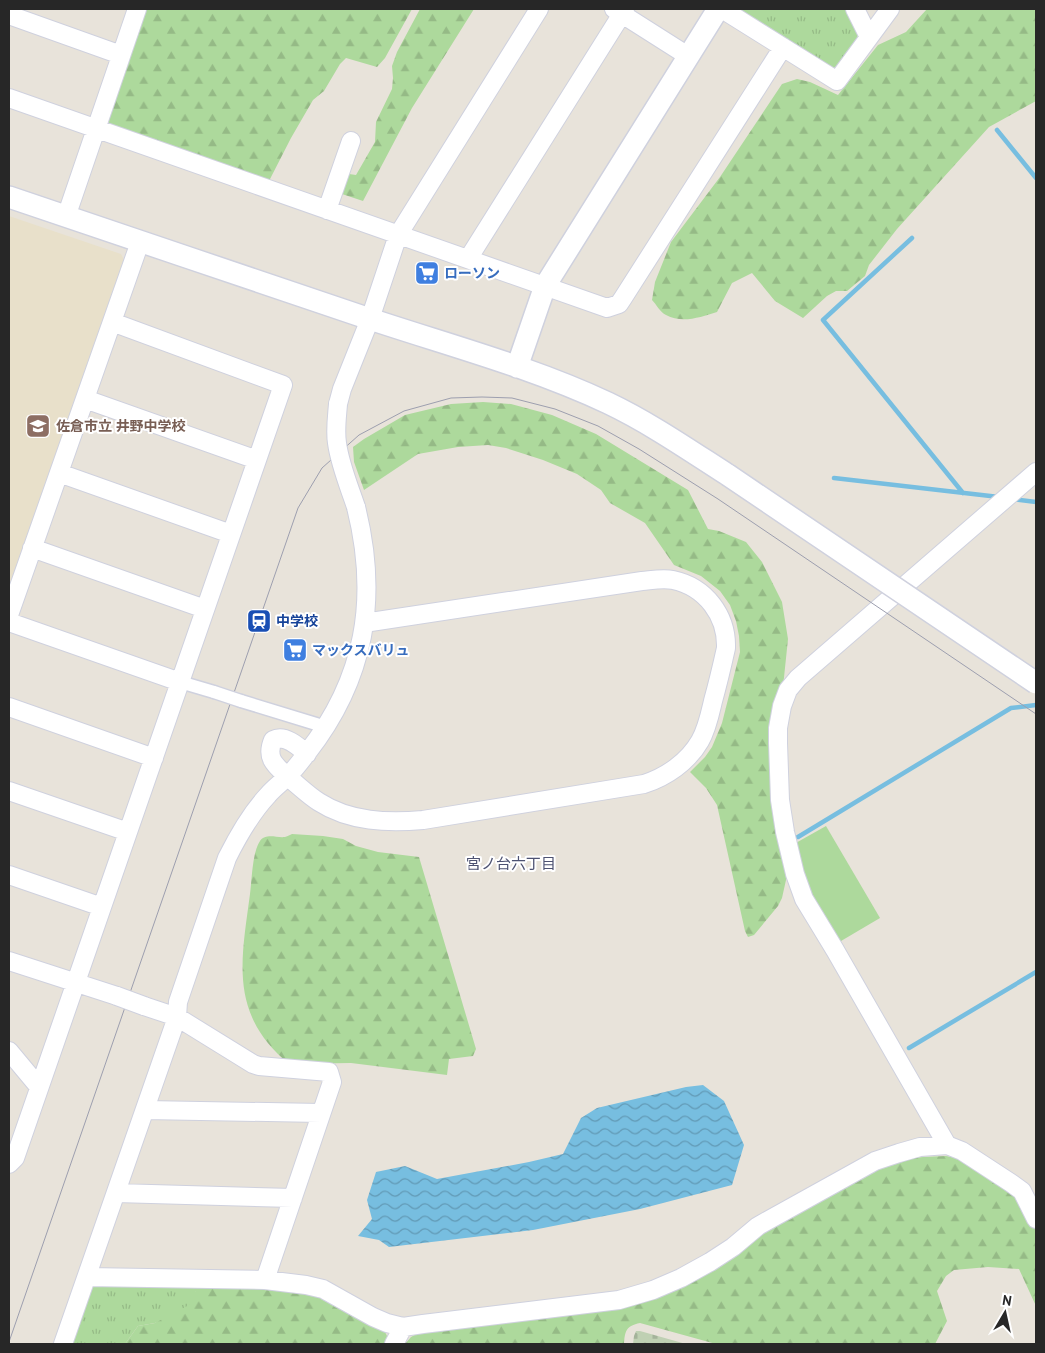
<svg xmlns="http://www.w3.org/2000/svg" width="1045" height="1353" viewBox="0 0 1045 1353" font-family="'PT Sans','Noto Sans JP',sans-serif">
<defs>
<pattern id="forest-firs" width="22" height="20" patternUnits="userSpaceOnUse" patternTransform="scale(1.25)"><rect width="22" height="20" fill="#add99c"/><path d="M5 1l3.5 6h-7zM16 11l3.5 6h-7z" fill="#95ba86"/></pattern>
<pattern id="cemetery-stones" width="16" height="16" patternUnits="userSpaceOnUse" patternTransform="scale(1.25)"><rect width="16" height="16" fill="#bfd0b3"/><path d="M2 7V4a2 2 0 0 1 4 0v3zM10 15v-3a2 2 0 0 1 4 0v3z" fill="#a4b39a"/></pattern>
<pattern id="park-tufts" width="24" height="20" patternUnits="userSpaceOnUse" patternTransform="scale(1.25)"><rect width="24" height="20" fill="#add99c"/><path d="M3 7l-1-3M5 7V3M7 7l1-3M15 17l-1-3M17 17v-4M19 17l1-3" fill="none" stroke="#95ba86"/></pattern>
<pattern id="water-waves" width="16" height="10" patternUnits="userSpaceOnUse" patternTransform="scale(1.25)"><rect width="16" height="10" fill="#77bee0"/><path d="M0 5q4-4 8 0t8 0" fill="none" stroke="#629ab6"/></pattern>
</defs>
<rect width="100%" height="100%" fill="#e8e3da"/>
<!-- education -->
<path fill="#e8e0ca" d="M9,216L121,254L125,262L9,590Z"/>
<!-- grass -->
<path fill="#add99c" d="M826,826L880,918L841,941L836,942L809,896L794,844Z"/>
<!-- forest -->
<path fill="url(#forest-firs)" d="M145,9H412L385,58L377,67L346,58L340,64L324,91L313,100L291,138L269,181L114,127L108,122V115Z
M420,9H474L412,108L363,201L342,194L349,174L356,175L375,142L376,122L392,89L393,78L392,66L397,52Z
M927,9H1036V101L989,127L897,229L869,265L865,276L847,291H836L827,296L803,318L775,301L752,273L732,283L717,312C701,317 682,324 666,315C660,312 656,304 652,300L655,282L671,242L720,177L782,84L797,79L810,82L838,95L878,45L906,32Z
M483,402L511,404L552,415L596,434L688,490L708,529L719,531L746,542L762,562L782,602L788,639L783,687L786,880L782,898L778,906L754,935L748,937L745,931L717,805L706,788L690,772L705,757L712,747L722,723L740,652L739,636L736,621L730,605L720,591L701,576L674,565L645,523L610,503L601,490L577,474L543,460L506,448L488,445L458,447L418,454L364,490L354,462L353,447L364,439L405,415L451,404Z
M292,834L323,836L343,839L356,846L378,852L419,857L476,1049L473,1056L449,1059L447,1075L351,1063L289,1064C229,1014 241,962 250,894C252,880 252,853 260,841C266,833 276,838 285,837C288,836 290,835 292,834Z
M946,1156L962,1159L1018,1195L1036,1230V1306L1019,1269L988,1267L954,1270L946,1276L937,1291L947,1321L935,1344H716L640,1323C626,1326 625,1331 624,1344H405L411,1337L424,1330L619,1306L879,1168L904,1159L923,1157Z
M196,1285L266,1287L320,1294L373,1324L385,1332L389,1340L385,1344H125L138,1326L155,1323L196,1291Z"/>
<!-- cemetery -->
<path fill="url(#cemetery-stones)" d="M636,1331H640L686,1344H633L634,1336Z"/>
<!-- park -->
<path fill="url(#park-tufts)" d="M737,9H848L858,30L857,40L839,68L834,69Z
M93,1283L196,1285V1291L191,1304L155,1323L138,1326L125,1344H71Z"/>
<!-- water -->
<path fill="url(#water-waves)" d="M703,1085L724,1101L744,1145L732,1185L640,1209L533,1230L389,1247L379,1240L358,1236L372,1219L367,1200L376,1172L405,1166L437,1179L529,1162L563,1154L581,1118L597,1108L686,1087Z"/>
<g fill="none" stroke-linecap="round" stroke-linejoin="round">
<!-- stream -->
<path stroke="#77bee0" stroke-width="4.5" d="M997,130L1036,178
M912,238L823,320L963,493
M834,478L999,497
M1012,499L1036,502
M798,837L1011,708L1036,705
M909,1048L1036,972"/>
<defs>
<path id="pedestrian" d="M180,682L214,692
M241,701L326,727"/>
<path id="minor" d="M614,9L688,56
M722,9L837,81L890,9
M855,9L869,37
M9,15L121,55
M9,98L607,308L619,304L623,298L783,47
M327,210L351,141
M66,217L137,9
M468,259L625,9
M85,399L257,460
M338,404L342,389L370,319L398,235L539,9
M59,473L231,534
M32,548L205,609
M9,615L140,242
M9,622L180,682
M9,707L154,758
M307,754C298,746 285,734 273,740C265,759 276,766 289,778C299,786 308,795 319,802C350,822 388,823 423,820L644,784C666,777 688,762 700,741C707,729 710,714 713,701C718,683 722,666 726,648C727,616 706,587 673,580C663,578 653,580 642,581L364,623
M9,791L128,832
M9,875L102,907
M9,961L117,996
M144,1006L177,1017L253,1064L259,1066L329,1072L332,1082L265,1280
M9,1051L39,1087
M145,1110L321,1113
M947,1145L835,950L804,899L795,874L785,832L780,800L778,743V728L782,706L788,690L798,678L1036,472
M9,1164L15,1158L283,385L112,322
M116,1193L293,1198
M87,1277L265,1280L306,1285L323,1289L373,1317L387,1323L403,1327L423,1324L619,1300L653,1290L681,1278L710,1262L733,1247L758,1226L875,1161L899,1153L920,1147L947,1145L962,1151L1011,1183L1022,1191L1036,1219
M63,1344L177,1017L178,1002L227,858C238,836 251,813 268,795C274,788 281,783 287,777C294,770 301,761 307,753C365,679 379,599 356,507
M394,1344L403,1327"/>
<path id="tertiary" d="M9,197C124,236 240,275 355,314C440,343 527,365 608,403C650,423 689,450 728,475
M517,367L545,286L718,9"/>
</defs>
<!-- pedestrian casing -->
<use href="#pedestrian" stroke="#cfd1de" stroke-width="15"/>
<!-- minor casing -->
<use href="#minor" stroke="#cfd1de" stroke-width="20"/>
<!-- tertiary casing -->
<use href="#tertiary" stroke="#cfd1de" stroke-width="24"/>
<!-- pedestrian -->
<use href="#pedestrian" stroke="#fff" stroke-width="12"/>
<!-- minor -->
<use href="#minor" stroke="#fff" stroke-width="18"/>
<!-- tertiary -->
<use href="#tertiary" stroke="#fff" stroke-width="21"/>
<!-- tram -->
<path stroke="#9d9faf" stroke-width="1" d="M9,1342L298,508L322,468L359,435L404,411L451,398L482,397L512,398L555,409L598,426L639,449L718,499L1036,714"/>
<defs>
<path id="pedestrian-bridge" d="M214,692L241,701"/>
<path id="minor-bridge" d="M338,404C337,417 335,430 337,443C340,465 349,486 356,507
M117,996L144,1006"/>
<path id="tertiary-bridge" d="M728,475L1036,683"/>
</defs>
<!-- pedestrian-bridge casing -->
<use href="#pedestrian-bridge" stroke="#cfd1de" stroke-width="15" stroke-linecap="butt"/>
<!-- minor-bridge casing -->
<use href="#minor-bridge" stroke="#cfd1de" stroke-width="20" stroke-linecap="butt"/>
<!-- tertiary-bridge casing -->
<use href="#tertiary-bridge" stroke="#cfd1de" stroke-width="24" stroke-linecap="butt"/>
<!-- pedestrian-bridge -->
<use href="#pedestrian-bridge" stroke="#fff" stroke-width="12"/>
<!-- minor-bridge -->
<use href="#minor-bridge" stroke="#fff" stroke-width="18"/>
<!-- tertiary-bridge -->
<use href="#tertiary-bridge" stroke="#fff" stroke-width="21"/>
</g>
<!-- icons -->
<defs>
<symbol id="supermarket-square" viewBox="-11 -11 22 22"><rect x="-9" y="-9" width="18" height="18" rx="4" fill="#3f7fe0" stroke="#fff"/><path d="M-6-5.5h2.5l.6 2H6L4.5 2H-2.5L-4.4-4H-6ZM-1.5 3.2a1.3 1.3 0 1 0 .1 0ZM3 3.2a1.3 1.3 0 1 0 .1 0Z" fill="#fff"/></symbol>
<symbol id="school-square" viewBox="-11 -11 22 22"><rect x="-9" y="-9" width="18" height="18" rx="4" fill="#8d6e63" stroke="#fff"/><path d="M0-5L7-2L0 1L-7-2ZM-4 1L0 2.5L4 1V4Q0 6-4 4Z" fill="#fff"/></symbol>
<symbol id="station-square" viewBox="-11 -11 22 22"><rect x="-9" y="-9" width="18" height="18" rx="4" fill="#1a4fb4" stroke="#fff"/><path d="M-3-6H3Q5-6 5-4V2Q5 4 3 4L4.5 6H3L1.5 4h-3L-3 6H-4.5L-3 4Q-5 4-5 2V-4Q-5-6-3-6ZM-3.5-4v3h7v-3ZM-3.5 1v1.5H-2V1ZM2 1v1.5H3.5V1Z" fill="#fff"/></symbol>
</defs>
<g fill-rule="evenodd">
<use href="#supermarket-square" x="413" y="259" width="28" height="28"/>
<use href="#school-square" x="24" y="412" width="28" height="28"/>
<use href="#station-square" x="245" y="607" width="28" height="28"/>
<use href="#supermarket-square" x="281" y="636" width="28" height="28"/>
</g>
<g text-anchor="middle" stroke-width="4" stroke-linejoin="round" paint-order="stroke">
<!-- shop labels -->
<g font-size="14" font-weight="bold" fill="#366cbe" stroke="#fff" text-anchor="start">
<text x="444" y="278">ローソン</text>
<text x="312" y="655">マックスバリュ</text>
</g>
<!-- education labels -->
<g font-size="14" font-weight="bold" fill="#785e54" stroke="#fff" text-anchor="start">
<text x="56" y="431">佐倉市立 井野中学校</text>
</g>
<!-- transit labels -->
<g font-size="14" font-weight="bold" fill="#164399" stroke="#fff" text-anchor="start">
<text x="276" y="626">中学校</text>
</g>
<!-- neighbourhood labels -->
<g font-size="15" fill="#4d5272" stroke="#fff">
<text x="511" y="869">宮ノ台六丁目</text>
</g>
</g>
<!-- border -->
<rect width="1045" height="1353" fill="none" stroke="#272727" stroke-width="20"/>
<!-- north arrow -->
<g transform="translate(1005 1313) rotate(9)" stroke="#ffffff" stroke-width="4" paint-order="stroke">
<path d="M0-4L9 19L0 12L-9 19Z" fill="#272727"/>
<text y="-8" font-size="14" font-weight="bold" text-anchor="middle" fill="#272727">N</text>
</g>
</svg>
